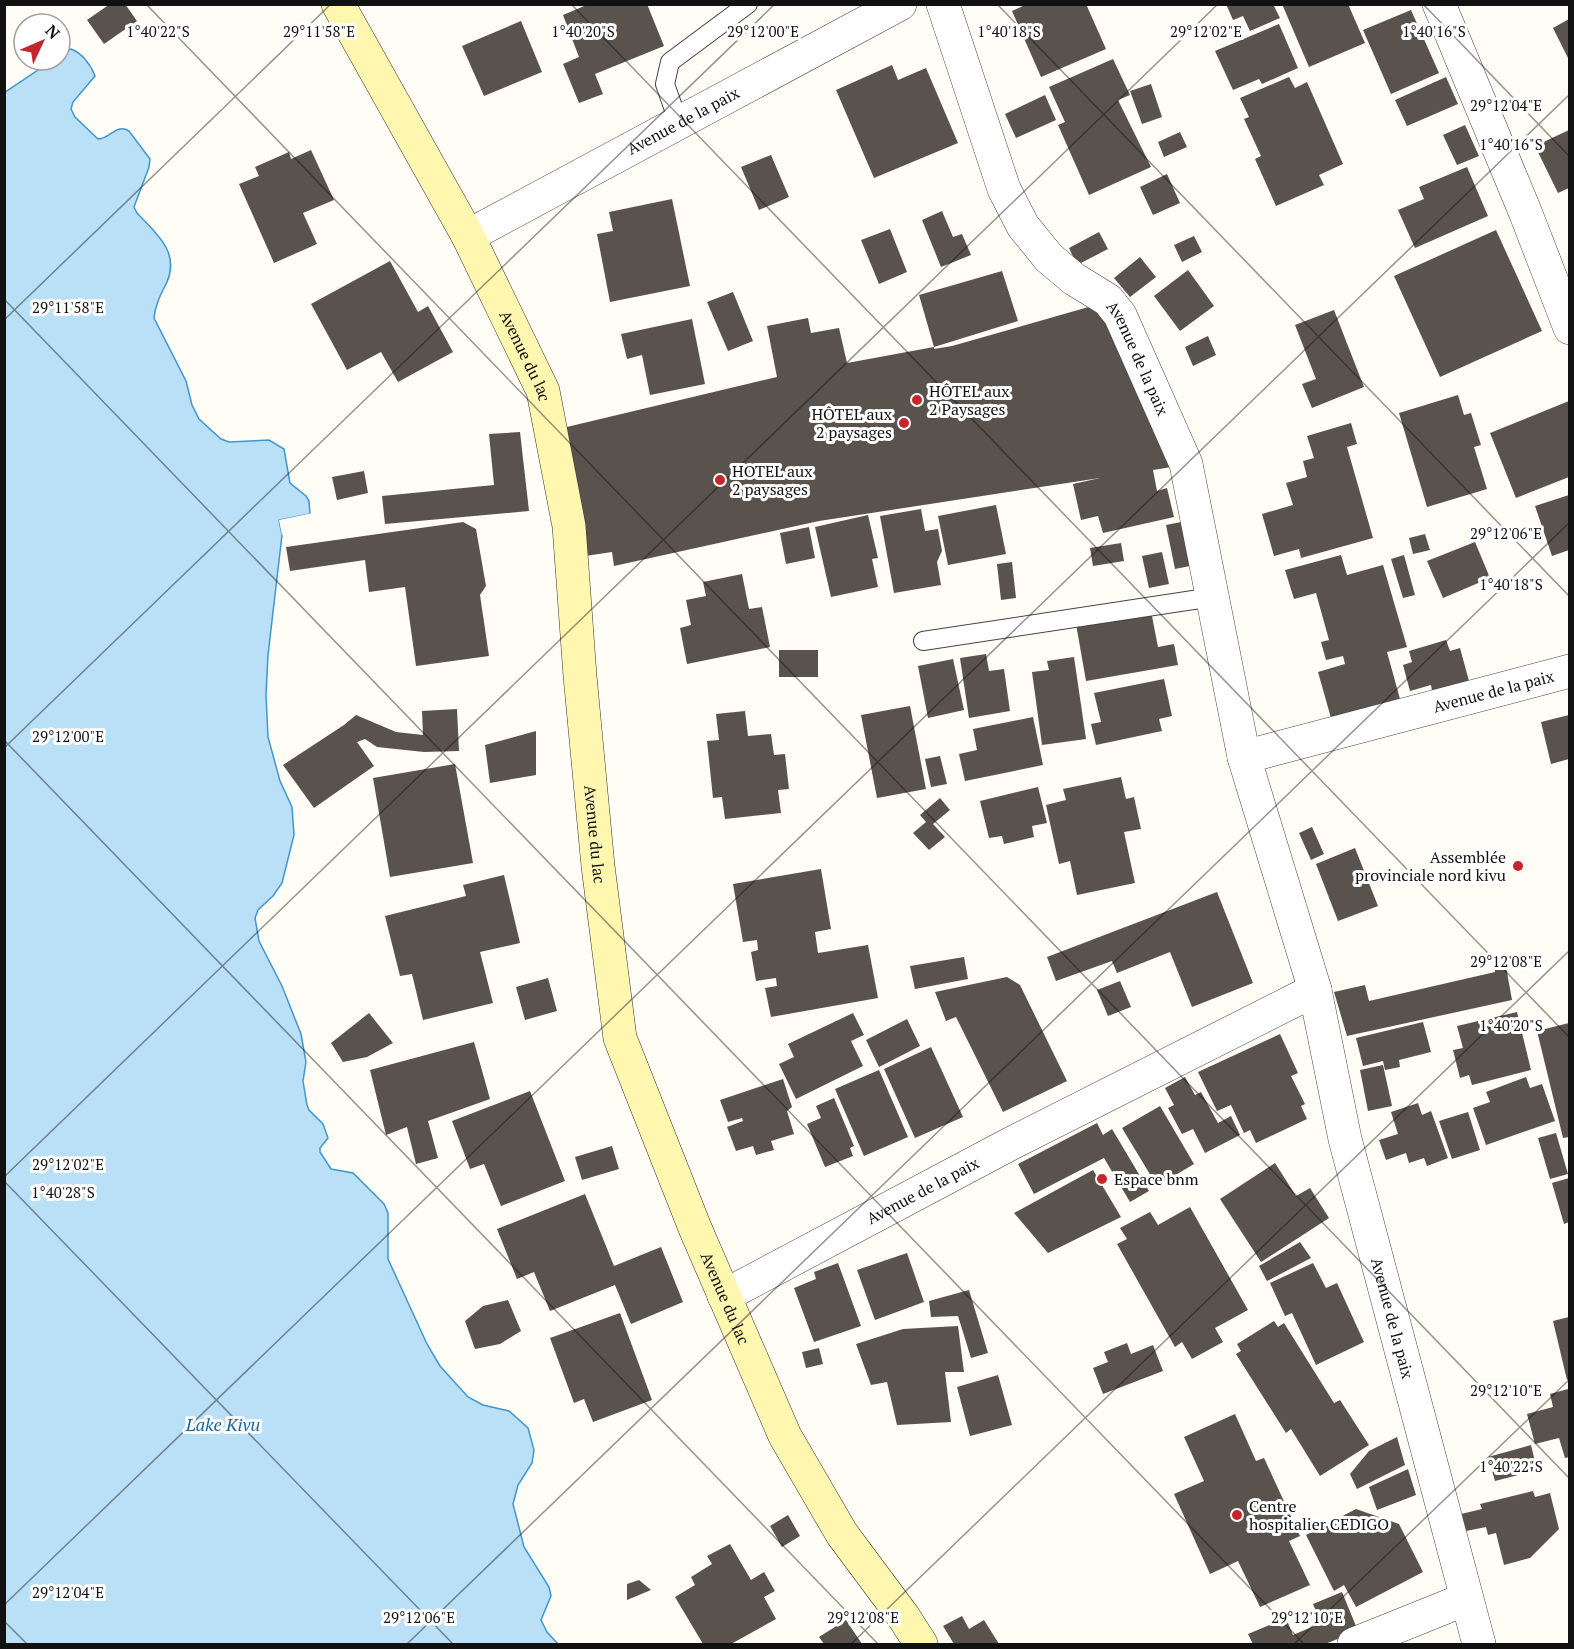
<svg xmlns="http://www.w3.org/2000/svg" width="1574" height="1649" viewBox="0 0 1574 1649" font-family="'PT Serif',serif">
<rect width="100%" height="100%" fill="#fffdf5"/>
<!-- water -->
<path fill="#b9e0f7" stroke="#3f96cf" stroke-width="1.5" d="M71,49C82,53 91,65 95,76L73,102L71,109L75,117L98,139C110,139 116,123 129,131L150,159L149,167L134,207L137,213C156,233 180,252 167,282C161,294 155,305 154,318L186,381L192,405L199,419L221,439L229,442L269,440L284,449L290,483L306,496L309,501L310,514L279,520L282,535L268,655L266,695L268,737L280,781L292,807L294,835L282,883L273,896L258,910L255,918L259,941L282,986L301,1034L306,1062L303,1081L307,1105L309,1110L323,1124L328,1138L320,1148V1152L331,1169L353,1173L384,1204L388,1213V1259L427,1344L440,1366L468,1397L483,1405L509,1411L528,1428L534,1450L532,1463L518,1485L513,1504L524,1547L549,1587L551,1596L541,1620L547,1632L558,1644H5L4,93L53,60H60V54Z"/>
<!-- pier -->
<path fill="#fffdf5" d="M313,513L311,517L283,522L285,534L282,535L279,520Z"/>
<!-- building -->
<path fill="#5a524d" d="M110,4H125L137,21L104,44L87,20Z
M589,4H647L664,46L595,74L603,94L579,103L563,64L579,57L563,15Z
M1027,4H1086L1106,49L1041,77L1012,11Z
M1226,4H1273L1280,18L1250,31L1243,16L1233,20Z
M1282,4H1348L1365,43L1309,67Z
M1411,10L1439,73L1391,94L1363,30Z
M1569,19V60L1553,28Z
M521,21L542,72L484,96L462,46Z
M1279,24L1298,68L1262,84L1259,79L1233,90L1215,51Z
M1113,59L1130,95L1118,100L1151,167L1089,195L1058,125L1065,122L1049,87Z
M892,65L898,80L926,68L958,143L874,178L836,90Z
M1289,77L1295,88L1307,82L1343,164L1319,175L1324,185L1276,206L1255,159L1261,156L1244,119L1249,117L1240,98Z
M1446,77L1458,104L1407,126L1395,100Z
M1151,84L1162,117L1142,124L1130,91Z
M1045,95L1056,120L1016,138L1005,114Z
M1465,125L1479,156L1457,165L1443,135Z
M1569,130V188L1558,193L1535,146Z
M1180,132L1187,147L1164,157L1158,142Z
M311,150L334,200L303,213L317,244L274,263L239,184L259,176L255,167L289,152L291,159Z
M771,155L789,197L759,210L741,167Z
M1467,167L1488,216L1415,248L1398,210L1424,199L1419,187Z
M1167,174L1180,203L1153,215L1140,187Z
M672,199L690,286L610,302L597,234L613,231L609,212Z
M942,211L953,237L962,234L971,255L941,267L922,220Z
M890,229L907,272L879,284L861,240Z
M1496,230L1542,331L1440,377L1394,276Z
M1099,232L1108,249L1077,265L1069,248Z
M1194,236L1202,252L1182,262L1174,245Z
M1140,257L1156,277L1130,297L1114,278Z
M390,261L418,312L428,306L453,352L398,382L381,352L347,370L311,304Z
M1188,270L1214,306L1180,331L1154,296Z
M1002,271L1018,321L934,347V349L952,346L1106,302L1184,465L1153,470L1157,491L1167,488L1174,517L1103,533L1098,516L1081,520L1073,484L1100,478L819,521L614,566L612,552L572,558L550,431L777,377L767,326L808,318L811,333L839,328L847,363L934,347L919,295Z
M733,292L753,341L728,351L707,302Z
M1334,310L1364,387L1312,408L1302,384L1316,379L1295,325Z
M692,319L705,384L650,395L642,355L627,359L621,334Z
M1208,336L1216,355L1193,366L1185,347Z
M1458,395L1464,415L1471,413L1481,445L1474,447L1487,489L1427,507L1399,413Z
M1569,401V477L1516,498L1490,433Z
M1351,423L1357,444L1347,447L1373,538L1301,558L1299,549L1274,556L1262,514L1293,505L1286,483L1307,477L1303,461L1314,458L1307,436Z
M520,432L529,511L385,524L382,496L494,485L489,434Z
M364,471L368,493L337,500L332,477Z
M1569,495V550L1552,556L1535,506Z
M996,505L1006,554L948,565L938,516Z
M921,509L925,531L938,529L942,551L937,562L941,585L894,593L880,516Z
M868,515L878,558L872,559L878,587L831,597L815,527Z
M1186,521L1195,565L1175,569L1166,525Z
M463,522L476,529L486,586L480,595L489,656L416,666L405,587L369,592L365,560L290,571L286,547Z
M809,527L815,558L786,564L780,533Z
M1425,534L1430,550L1413,554L1409,538Z
M1475,542L1490,578L1443,598L1427,561Z
M1121,543L1124,561L1093,566L1090,548Z
M1162,552L1169,584L1149,588L1142,556Z
M1341,555L1347,575L1383,565L1407,647L1387,652L1400,699L1331,718L1318,672L1345,664L1343,656L1326,660L1321,642L1329,640L1316,593L1294,599L1285,570Z
M1404,555L1415,595L1403,598L1391,559Z
M1012,562L1016,598L1001,600L997,564Z
M742,574L749,609L762,607L770,647L687,664L680,628L691,625L686,600L706,596L703,582Z
M1151,611L1158,647L1174,644L1178,665L1086,681L1076,624Z
M1446,640L1450,651L1460,648L1469,681L1432,691L1431,685L1410,691L1403,665L1412,662L1409,651Z
M779,650H818V677H779Z
M986,654L989,671L1004,669L1010,711L969,718L960,658Z
M1074,657L1086,739L1042,745L1032,672L1049,670L1047,661Z
M953,659L964,710L928,718L918,666Z
M1164,679L1172,716L1159,719L1162,731L1096,745L1091,724L1101,722L1094,693Z
M910,706L926,789L877,798L861,715Z
M457,709L459,751L424,752L377,747L365,739L357,742L374,766L314,808L283,765L344,725L356,715L396,732L423,735L422,711Z
M745,711L748,736L771,734L774,755L785,754L789,789L778,790L781,813L725,819L722,797L713,798L707,741L719,740L716,714Z
M1569,715V759L1551,764L1541,722Z
M1033,717L1043,765L965,781L959,754L977,750L973,729Z
M536,731V775L490,783L485,745Z
M940,756L947,784L931,787L925,759Z
M455,764L473,863L390,877L373,778Z
M1121,777L1126,799L1134,797L1141,829L1124,832L1135,883L1077,895L1070,861L1059,864L1046,805L1066,800L1063,789Z
M1038,787L1047,823L1032,826L1034,837L1004,844L1002,836L989,838L980,801Z
M940,798L950,810L933,824L945,837L929,850L913,833L926,822L920,815Z
M1312,827L1324,854L1311,860L1299,833Z
M1355,848L1378,906L1338,921L1316,864Z
M821,869L831,929L815,932L818,953L868,945L878,998L771,1017L765,988L777,986L776,978L756,981L751,952L758,950L757,940L743,942L733,884Z
M504,875L520,943L480,952L493,1003L423,1020L412,974L400,976L385,916L466,896L463,885Z
M1217,892L1253,983L1192,1007L1170,952L1117,973L1112,961L1056,981L1047,957Z
M964,957L968,979L915,989L910,966Z
M1505,961L1512,1000L1347,1036L1334,992L1365,985L1369,1001L1495,972L1494,964Z
M1007,977L1020,985L1067,1081L1003,1112L956,1017L946,1021L935,992Z
M548,978L557,1011L525,1020L516,987Z
M1120,981L1131,1007L1108,1016L1097,990Z
M1517,1012L1531,1070L1472,1085L1469,1075L1460,1078L1453,1050L1463,1048L1457,1026Z
M369,1013L393,1043L367,1057L343,1062L331,1043Z
M853,1013L864,1035L851,1041L863,1066L796,1099L779,1064L794,1057L788,1044Z
M907,1019L920,1046L879,1067L866,1040Z
M1423,1022L1431,1052L1399,1060L1400,1067L1385,1070L1383,1061L1363,1066L1356,1038Z
M1569,1023V1137L1563,1138L1537,1031Z
M1280,1034L1298,1073L1291,1076L1305,1104L1301,1106L1307,1119L1256,1143L1250,1130L1244,1133L1231,1105L1217,1111L1198,1072Z
M474,1042L490,1099L428,1121L438,1158L416,1164L407,1127L386,1135L370,1070Z
M931,1047L963,1117L915,1138L884,1069Z
M1383,1065L1392,1106L1368,1111L1360,1070Z
M879,1070L908,1137L864,1156L835,1089Z
M1185,1077L1195,1095L1201,1092L1218,1123L1231,1116L1240,1135L1205,1153L1193,1129L1182,1134L1168,1108L1174,1105L1165,1088Z
M1526,1077L1530,1088L1542,1084L1555,1121L1486,1145L1473,1108L1490,1102L1486,1092Z
M783,1079L792,1107L787,1111L794,1134L771,1141L774,1150L756,1155L753,1146L736,1151L727,1127L743,1121L742,1118L728,1122L720,1100Z
M530,1091L565,1181L501,1206L484,1164L470,1169L452,1121Z
M834,1098L854,1146L850,1148L853,1156L825,1167L807,1124L821,1118L816,1106Z
M1418,1103L1422,1115L1431,1111L1448,1158L1427,1166L1424,1158L1409,1163L1406,1153L1386,1160L1379,1140L1398,1134L1391,1112Z
M1160,1106L1194,1164L1157,1186L1122,1128Z
M1468,1112L1480,1150L1452,1159L1439,1121Z
M1097,1123L1103,1135L1112,1129L1149,1191L1130,1202L1104,1158L1034,1194L1018,1164Z
M1556,1133L1568,1174L1550,1179L1538,1138Z
M612,1146L619,1169L582,1180L575,1157Z
M1275,1163L1296,1196L1310,1188L1329,1218L1261,1262L1220,1199Z
M1093,1170L1121,1217L1048,1253L1014,1213Z
M1569,1178V1222L1564,1224L1552,1183Z
M585,1194L614,1266L661,1247L683,1302L631,1324L615,1285L550,1311L534,1272L517,1279L497,1229Z
M1190,1207L1248,1310L1215,1328L1223,1342L1192,1359L1182,1342L1175,1347L1117,1244L1127,1239L1120,1228L1150,1212L1158,1225Z
M1300,1242L1311,1258L1267,1281L1259,1266Z
M907,1253L924,1302L875,1320L857,1270Z
M838,1263L861,1326L814,1342L794,1288L816,1279L814,1272Z
M1313,1263L1326,1288L1337,1283L1364,1342L1316,1365L1292,1313L1285,1316L1270,1283Z
M969,1290L988,1353L971,1358L958,1316L931,1317L929,1301Z
M508,1300L521,1331L500,1344L475,1349L465,1321L483,1306Z
M620,1313L652,1400L593,1422L584,1399L574,1403L550,1338Z
M1569,1317V1379L1567,1380L1553,1321Z
M1274,1321L1278,1327L1284,1323L1334,1403L1340,1400L1369,1445L1320,1476L1291,1429L1286,1433L1236,1354L1241,1351L1237,1344Z
M958,1326L964,1372H945L951,1422L897,1425L887,1382L871,1385L856,1344L903,1329Z
M1127,1343L1131,1354L1153,1345L1163,1371L1103,1394L1093,1368L1108,1362L1104,1352Z
M819,1348L823,1364L806,1368L802,1352Z
M998,1375L1012,1425L970,1436L957,1387Z
M1568,1389L1569,1396V1457L1565,1458L1559,1438L1535,1444L1527,1414L1553,1407L1550,1394Z
M1235,1414L1256,1461L1264,1458L1300,1536L1289,1541L1310,1585L1260,1607L1238,1561L1210,1574L1174,1494L1204,1481L1184,1437Z
M1397,1437L1405,1465L1357,1489L1350,1474L1369,1451Z
M1531,1445L1537,1470L1495,1481L1488,1457Z
M1408,1469L1416,1495L1377,1510L1369,1487Z
M1533,1491L1535,1497L1550,1493L1559,1529L1530,1558L1504,1565L1496,1533L1488,1535L1486,1527L1466,1531L1461,1514L1482,1509L1480,1504Z
M1356,1509L1399,1524L1423,1572L1356,1607L1344,1585L1334,1591L1306,1535Z
M788,1515L800,1536L782,1547L770,1526Z
M730,1544L751,1580L764,1572L775,1591L764,1597L776,1619L731,1644H703L675,1597L695,1585L691,1577L712,1564L707,1556Z
M639,1580L651,1590L627,1600V1584Z
M1342,1592L1358,1631L1325,1644H1265L1264,1643L1253,1644L1248,1634L1286,1618L1293,1635L1321,1623L1313,1604Z
M962,1616L969,1629L984,1620L999,1644H954L943,1626Z
M846,1620L862,1644H824L819,1637Z"/>
<g fill="none" stroke-linecap="round" stroke-linejoin="round">
<defs>
<path id="lane" d="M679,124L665,84L670,62L748,4
M923,641L1213,597"/>
<g id="street">
<path id="s1" d="M943,4L1004,189L1023,226L1049,258L1074,279L1108,300L1120,315L1186,464L1244,757L1315,990L1345,1139L1479,1644"/>
<path d="M1439,4L1526,214L1570,328"/>
<path id="s2" d="M468,236L900,4"/>
<path id="s3" d="M1244,757L1570,671"/>
<path id="s4" d="M724,1296L1010,1144L1315,990"/>
<path d="M1354,1644L1466,1599"/>
</g>
<g id="secondary">
<path id="s5" d="M338,4L468,236L543,391L569,526L580,676L598,866L620,1038L695,1228L785,1436L842,1534L903,1616L921,1644"/>
</g>
</defs>
<!-- lane casing -->
<use href="#lane" stroke="#444" stroke-width="20"/>
<!-- street casing -->
<use href="#street" stroke="#444" stroke-width="34"/>
<!-- secondary casing -->
<use href="#secondary" stroke="#333" stroke-width="34"/>
<!-- lane -->
<use href="#lane" stroke="#fff" stroke-width="18"/>
<!-- street -->
<use href="#street" stroke="#fff" stroke-width="33"/>
<!-- secondary -->
<use href="#secondary" stroke="#fff6b0" stroke-width="33"/>
</g>
<!-- ticks -->
<path fill="none" stroke="#111" stroke-width="1.5" stroke-opacity="0.45" d="M146,4L1570,1479M571,4L1570,1038M997,4L1570,597M1423,4L1570,157M4,299L1304,1644M4,320L331,4M4,740L878,1644M4,748L775,4M4,1177L1218,4M4,1181L453,1644M4,1605L1570,94M4,1621L27,1644M407,1644L1570,522M851,1644L1570,950M1294,1644L1570,1379"/>
<!-- markers -->
<g fill="#c4262e" stroke="#fff" stroke-width="2">
<circle cx="917" cy="400" r="6"/>
<circle cx="904" cy="423" r="6"/>
<circle cx="720" cy="480" r="6"/>
<circle cx="1518" cy="866" r="6"/>
<circle cx="1102" cy="1179" r="6"/>
<circle cx="1237" cy="1515" r="6"/>
</g>
<g text-anchor="middle" stroke-width="6" stroke-linejoin="round" paint-order="stroke">
<!-- street labels -->
<g font-size="16" fill="#111" stroke="#fff">
<text dy="6" stroke="none"><textPath href="#s2" startOffset="244">Avenue de la paix</textPath></text>
<text dy="6" stroke="none"><textPath href="#s5" startOffset="399">Avenue du lac</textPath></text>
<text dy="6" stroke="none"><textPath href="#s1" startOffset="416">Avenue de la paix</textPath></text>
<text dy="6" stroke="none"><textPath href="#s3" startOffset="258">Avenue de la paix</textPath></text>
<text dy="6" stroke="none"><textPath href="#s5" startOffset="885">Avenue du lac</textPath></text>
<text dy="6" stroke="none"><textPath href="#s4" startOffset="225">Avenue de la paix</textPath></text>
<text dy="6" stroke="none"><textPath href="#s5" startOffset="1371">Avenue du lac</textPath></text>
<text dy="6" stroke="none"><textPath href="#s1" startOffset="1412">Avenue de la paix</textPath></text>
</g>
<!-- poi labels -->
<g font-size="16" fill="#111" stroke="#fff" text-anchor="start">
<text x="929" y="397">HÔTEL aux<tspan x="929" dy="18">2 Paysages</tspan></text>
<text x="892" y="420" text-anchor="end">HÔTEL aux<tspan x="892" dy="18">2 paysages</tspan></text>
<text x="732" y="477">HOTEL aux<tspan x="732" dy="18">2 paysages</tspan></text>
<text x="1506" y="863" text-anchor="end">Assemblée<tspan x="1506" dy="18">provinciale nord kivu</tspan></text>
<text x="1114" y="1185">Espace bnm</text>
<text x="1249" y="1512">Centre<tspan x="1249" dy="18">hospitalier CEDIGO</tspan></text>
</g>
<!-- water labels -->
<g font-size="18" font-style="italic" fill="#1768a6" stroke="#fff">
<text x="223" y="1431">Lake Kivu</text>
</g>
</g>
<g font-size="15" text-anchor="middle" fill="#111" stroke="#fff" stroke-width="6" stroke-linejoin="round" paint-order="stroke">
<text x="319" y="37">29°11'58"E</text>
<text x="763" y="37">29°12'00"E</text>
<text x="1206" y="37">29°12'02"E</text>
<text x="1434" y="37">1°40'16"S</text>
<text x="158" y="37">1°40'22"S</text>
<text x="583" y="37">1°40'20"S</text>
<text x="1009" y="37">1°40'18"S</text>
<text x="1506" y="111">29°12'04"E</text>
<text x="1511" y="150">1°40'16"S</text>
<text x="68" y="313">29°11'58"E</text>
<text x="1506" y="539">29°12'06"E</text>
<text x="1511" y="590">1°40'18"S</text>
<text x="68" y="742">29°12'00"E</text>
<text x="1506" y="967">29°12'08"E</text>
<text x="1511" y="1031">1°40'20"S</text>
<text x="68" y="1170">29°12'02"E</text>
<text x="63" y="1198">1°40'28"S</text>
<text x="1506" y="1396">29°12'10"E</text>
<text x="1511" y="1472">1°40'22"S</text>
<text x="68" y="1598">29°12'04"E</text>
<text x="419" y="1623">29°12'06"E</text>
<text x="863" y="1623">29°12'08"E</text>
<text x="1307" y="1623">29°12'10"E</text>
</g>
<!-- border -->
<rect width="1574" height="1649" fill="none" stroke="#111111" stroke-width="12"/>
<!-- north arrow -->
<g transform="translate(42 42) rotate(46)"><circle r="28" fill="#ffffff" stroke="#a0a0a0" stroke-width="1.5"/>
<path d="M0-4.5L10 22L0 15L-10 22Z" fill="#c4262e"/>
<text y="-9" font-size="16" font-weight="bold" text-anchor="middle" fill="#111111">N</text>
</g>
</svg>
